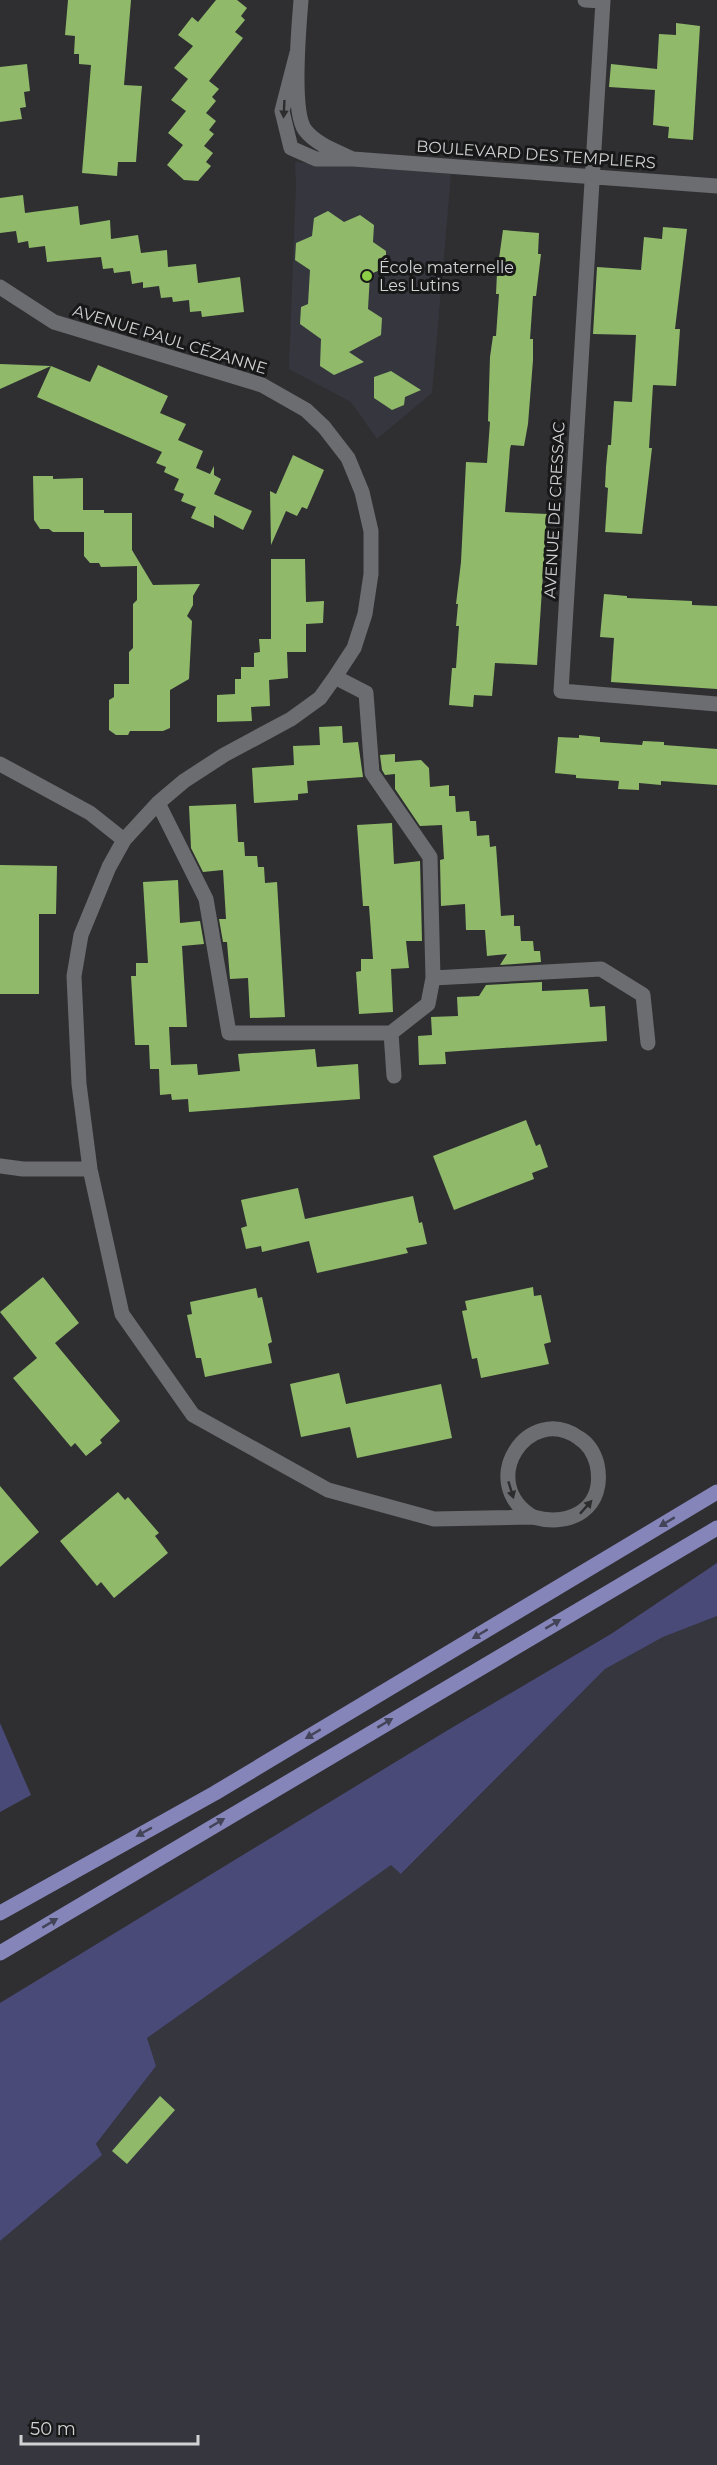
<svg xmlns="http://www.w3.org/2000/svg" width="717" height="2465" viewBox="0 0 717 2465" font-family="Montserrat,sans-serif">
<rect width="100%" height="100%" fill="#2f2f32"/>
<!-- built -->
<path fill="#36363f" d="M295,162L451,174L432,393L377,439L351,402L289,369L296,184Z
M717,1616V2465H0V2241L101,2155L96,2145L156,2066L147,2038L391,1864L402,1874L605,1669L663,1637Z"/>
<!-- green -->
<path fill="#4a4a78" d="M717,1563V1616L663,1637L605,1669L401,1874L391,1865L147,2038L156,2066L96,2144L102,2155L0,2241V2003L448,1730L611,1634Z
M0,1723L31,1795L0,1812Z"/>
<!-- building -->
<path fill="#90ba6a" d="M68,0H131L124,85L142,86L141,97L136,162H118L117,176L82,173L91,65L79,64V54H74L75,36L65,35Z
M216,0H237L247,8L241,16L245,20L235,32L243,38L209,81L219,89L212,97L216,101L206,113L216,121L209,130L214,134L204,146L213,153L206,162L211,166L198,181L184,180L167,165L183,145L168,133L186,111L171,100L188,79L174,68L193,46L178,35L192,17L198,22Z
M676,23L700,26L693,140L668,138L669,127L653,125L655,90L609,87L611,64L657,69L659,34L676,35Z
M27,64L30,91L24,92L26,107L20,108L22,119L0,122V67Z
M23,195L25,213L78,206L80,225L110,220L111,239L138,235L141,253L167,250L168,267L196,264L198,283L240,277L244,312L202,317L201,311L190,312L189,300L173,302L172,297L161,298L159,286L143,288V282L132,284L130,271L114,273L113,268L103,269L101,257L47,262L45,246L29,248L28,241L18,243L16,231L0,233V198Z
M328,211L344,222L360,215L374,225L373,242L386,251V268L370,274L368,309L382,318L381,335L349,352L364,362L334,375L320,366L321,339L300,324L301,307L308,304L310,270L295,260L296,243L312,236L314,218Z
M663,227L687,229L675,329H680L676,386L653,385L649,448H652L642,534L605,532L608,488L605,487L606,467L608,445H611L614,401L632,402L636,335L593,334L597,267L641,270L644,237L662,239Z
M503,230L539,233L538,254H541L536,296H533L530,339H533V360L528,424L524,446L511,445L510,449L505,512L547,514L537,665L495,663L492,696L474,695L473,707L449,705L452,668H456L459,626H456L458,604H456L461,562L466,462L487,463L490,422L488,421L490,357L493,336H496L499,294H496L497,273Z
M0,364L51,366L90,382L98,365L168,396L160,413L186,424L178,440L203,451L196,468L210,474L214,466V475L221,479L214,494L252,511L243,530L214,515V528L191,518L196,507L181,501L184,494L174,490L179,479L164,472L166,467L156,463L162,452L37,397L51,366L0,389Z
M391,371L421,390L405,397L404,405L392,410L374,398V377Z
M293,455L324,470L307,509L302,507L297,516L286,511L271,545L270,491L276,494Z
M33,476H53V479L83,478V510H104V513H132V550L153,585L200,584L193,596V605L187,616L192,621L189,679L170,690V728L163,731H130L128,735H116L109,730V700L114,697V684H129V652L133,648V604L137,600V566L101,567L99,563H90L84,556V532H53L49,529H40L34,520Z
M271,559H305L306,602L324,601L323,623L306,624V652H287L288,678L269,680L270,706L251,707L252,721L217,722V695L235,694V679H241V667H254V653L260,652L259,639H271Z
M604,594L627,596V598L692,601V605L717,606V689L611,682L614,638L600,637Z
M342,726L343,743L358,742L363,777L307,781L308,793L298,794V800L254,803L252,768L294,765L293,746L320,745L319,727Z
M579,735L600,737V742L642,745L643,741L664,742V745L717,749V785L661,781V785L639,783V790L618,789L619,781L576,778V775L555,773L558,737L579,738Z
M395,754V762L421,760L429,768L430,787L449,785V796H455L456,812L469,811L470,821H476L477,836L489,835L490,847L496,846L501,916L514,915V926H520L521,941H533L534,951H540L541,962L500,965L507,954L487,956L485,930H466L465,904L441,906L440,860L444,859L442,825L420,826L395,789V774L385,775L382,770L380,755Z
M236,804L238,842H244L245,856H257L258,867H264L265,883L277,882L285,1017L250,1018L248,978L230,979L227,942H223L219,919H226L223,870L203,872L191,848L189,806Z
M392,823L394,864L420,861L422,941H406L409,968L391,969L393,1012L359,1014L356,972L361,971V959H373L369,906H363L357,825Z
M0,865L57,866L56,914H39V994H0Z
M178,880L180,923L200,921L204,944L182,946L187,1027H169L171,1065L197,1064L198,1075L240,1071L238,1054L315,1049L317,1067L358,1064L360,1099L189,1112L188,1099L172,1100L171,1094L160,1095L159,1069H150L149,1045H135L131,976H136V963H148L143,882Z
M542,982V991L588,989L590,1007L605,1006L607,1041L445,1052L446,1064L419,1065L418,1036L432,1035L431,1017L458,1016L457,997L479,996L486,985Z
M526,1120L536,1146L540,1144L548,1167L532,1173L534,1179L454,1210L433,1156Z
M298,1188L305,1219L413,1196L419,1223L422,1222L427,1244L406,1248L408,1253L317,1273L309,1241L262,1252L261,1246L246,1249L241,1228L247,1226L241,1200Z
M43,1277L79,1323L55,1343L120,1421L100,1440L102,1443L86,1456L75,1443L71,1447L13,1378L37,1358L0,1312Z
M533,1287L534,1296L541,1295L551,1342L544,1344L549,1364L481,1378L477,1358L472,1359L462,1311L467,1310L465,1301Z
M256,1288L258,1298L262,1297L272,1342L268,1344L272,1363L205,1377L201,1358H196L187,1315L192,1314L190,1302Z
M339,1373L346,1404L441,1384L452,1438L357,1458L350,1427L301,1437L290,1384Z
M0,1486L39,1532L0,1567Z
M118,1492L125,1500L128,1497L159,1533L155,1536L168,1553L114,1598L101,1582L97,1586L60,1541Z
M160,2096L175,2110L127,2164L112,2151Z"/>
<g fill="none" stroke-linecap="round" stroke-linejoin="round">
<!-- minor -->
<path stroke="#6c6d70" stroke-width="15" d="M585,0L603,1L561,691L717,704
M297,53L282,111L291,148L316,159H353C336,151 317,145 305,130C291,110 299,26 301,0
M353,159L717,186
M0,287L54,322L262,385L306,410L324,427L348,458L362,492L371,531V574L365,614L354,648L335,677L320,698L291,719L224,755L184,781L158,803L124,840L109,867L81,935L74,976L79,1084L90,1169L122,1314L193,1415L328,1490L434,1519L533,1517C572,1528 606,1507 597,1464C594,1453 589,1444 579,1438C529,1402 475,1482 533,1517
M335,677L366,693L372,773L430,857L433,978L601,969L643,995L648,1043
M0,764L90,813L124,840
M158,803L206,899L229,1033H391L394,1076
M391,1033L428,1004L433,978
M0,1166L23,1169H90"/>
<!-- major -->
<path stroke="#8585ba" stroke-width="15" d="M0,1913L215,1793L717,1492
M0,1953L717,1528"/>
</g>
<!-- one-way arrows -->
<defs><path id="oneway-solid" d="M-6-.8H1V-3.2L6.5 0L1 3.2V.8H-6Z" transform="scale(1.5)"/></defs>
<g fill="#2d2d2f">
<use href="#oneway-solid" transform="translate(284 109) rotate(93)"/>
<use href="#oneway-solid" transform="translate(511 1490) rotate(73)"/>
<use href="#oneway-solid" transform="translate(586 1507) rotate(-48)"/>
</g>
<g fill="#444459">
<use href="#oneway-solid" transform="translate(667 1522) rotate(149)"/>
<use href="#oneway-solid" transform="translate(553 1624) rotate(-31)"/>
<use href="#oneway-solid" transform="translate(480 1634) rotate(149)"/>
<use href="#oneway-solid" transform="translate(385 1723) rotate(-31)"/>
<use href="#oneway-solid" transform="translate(313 1734) rotate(149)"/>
<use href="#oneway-solid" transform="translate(217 1823) rotate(-31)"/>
<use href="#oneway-solid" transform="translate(144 1832) rotate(151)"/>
<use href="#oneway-solid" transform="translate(50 1923) rotate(-31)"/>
</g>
<!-- markers -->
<circle fill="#8cce45" stroke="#181819" stroke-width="2" cx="367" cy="276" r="6"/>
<g text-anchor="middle" stroke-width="6" stroke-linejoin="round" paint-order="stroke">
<!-- street labels -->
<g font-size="16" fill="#d1d2d3" stroke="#181819">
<text transform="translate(536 154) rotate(4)" y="6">BOULEVARD DES TEMPLIERS</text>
<text transform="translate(170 339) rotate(17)" y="6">AVENUE PAUL CÉZANNE</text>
<text transform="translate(554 510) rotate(-87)" y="6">AVENUE DE CRESSAC</text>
</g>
<!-- poi labels -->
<g font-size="16" fill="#d1d2d3" stroke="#181819" text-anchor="start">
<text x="379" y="273">École maternelle<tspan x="379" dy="18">Les Lutins</tspan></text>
</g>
</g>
<!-- scale -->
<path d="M21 2435v9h177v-9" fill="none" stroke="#d1d2d3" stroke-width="3"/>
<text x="30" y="2435" font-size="18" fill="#d1d2d3" stroke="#181819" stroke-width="4.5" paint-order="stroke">50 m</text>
</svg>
